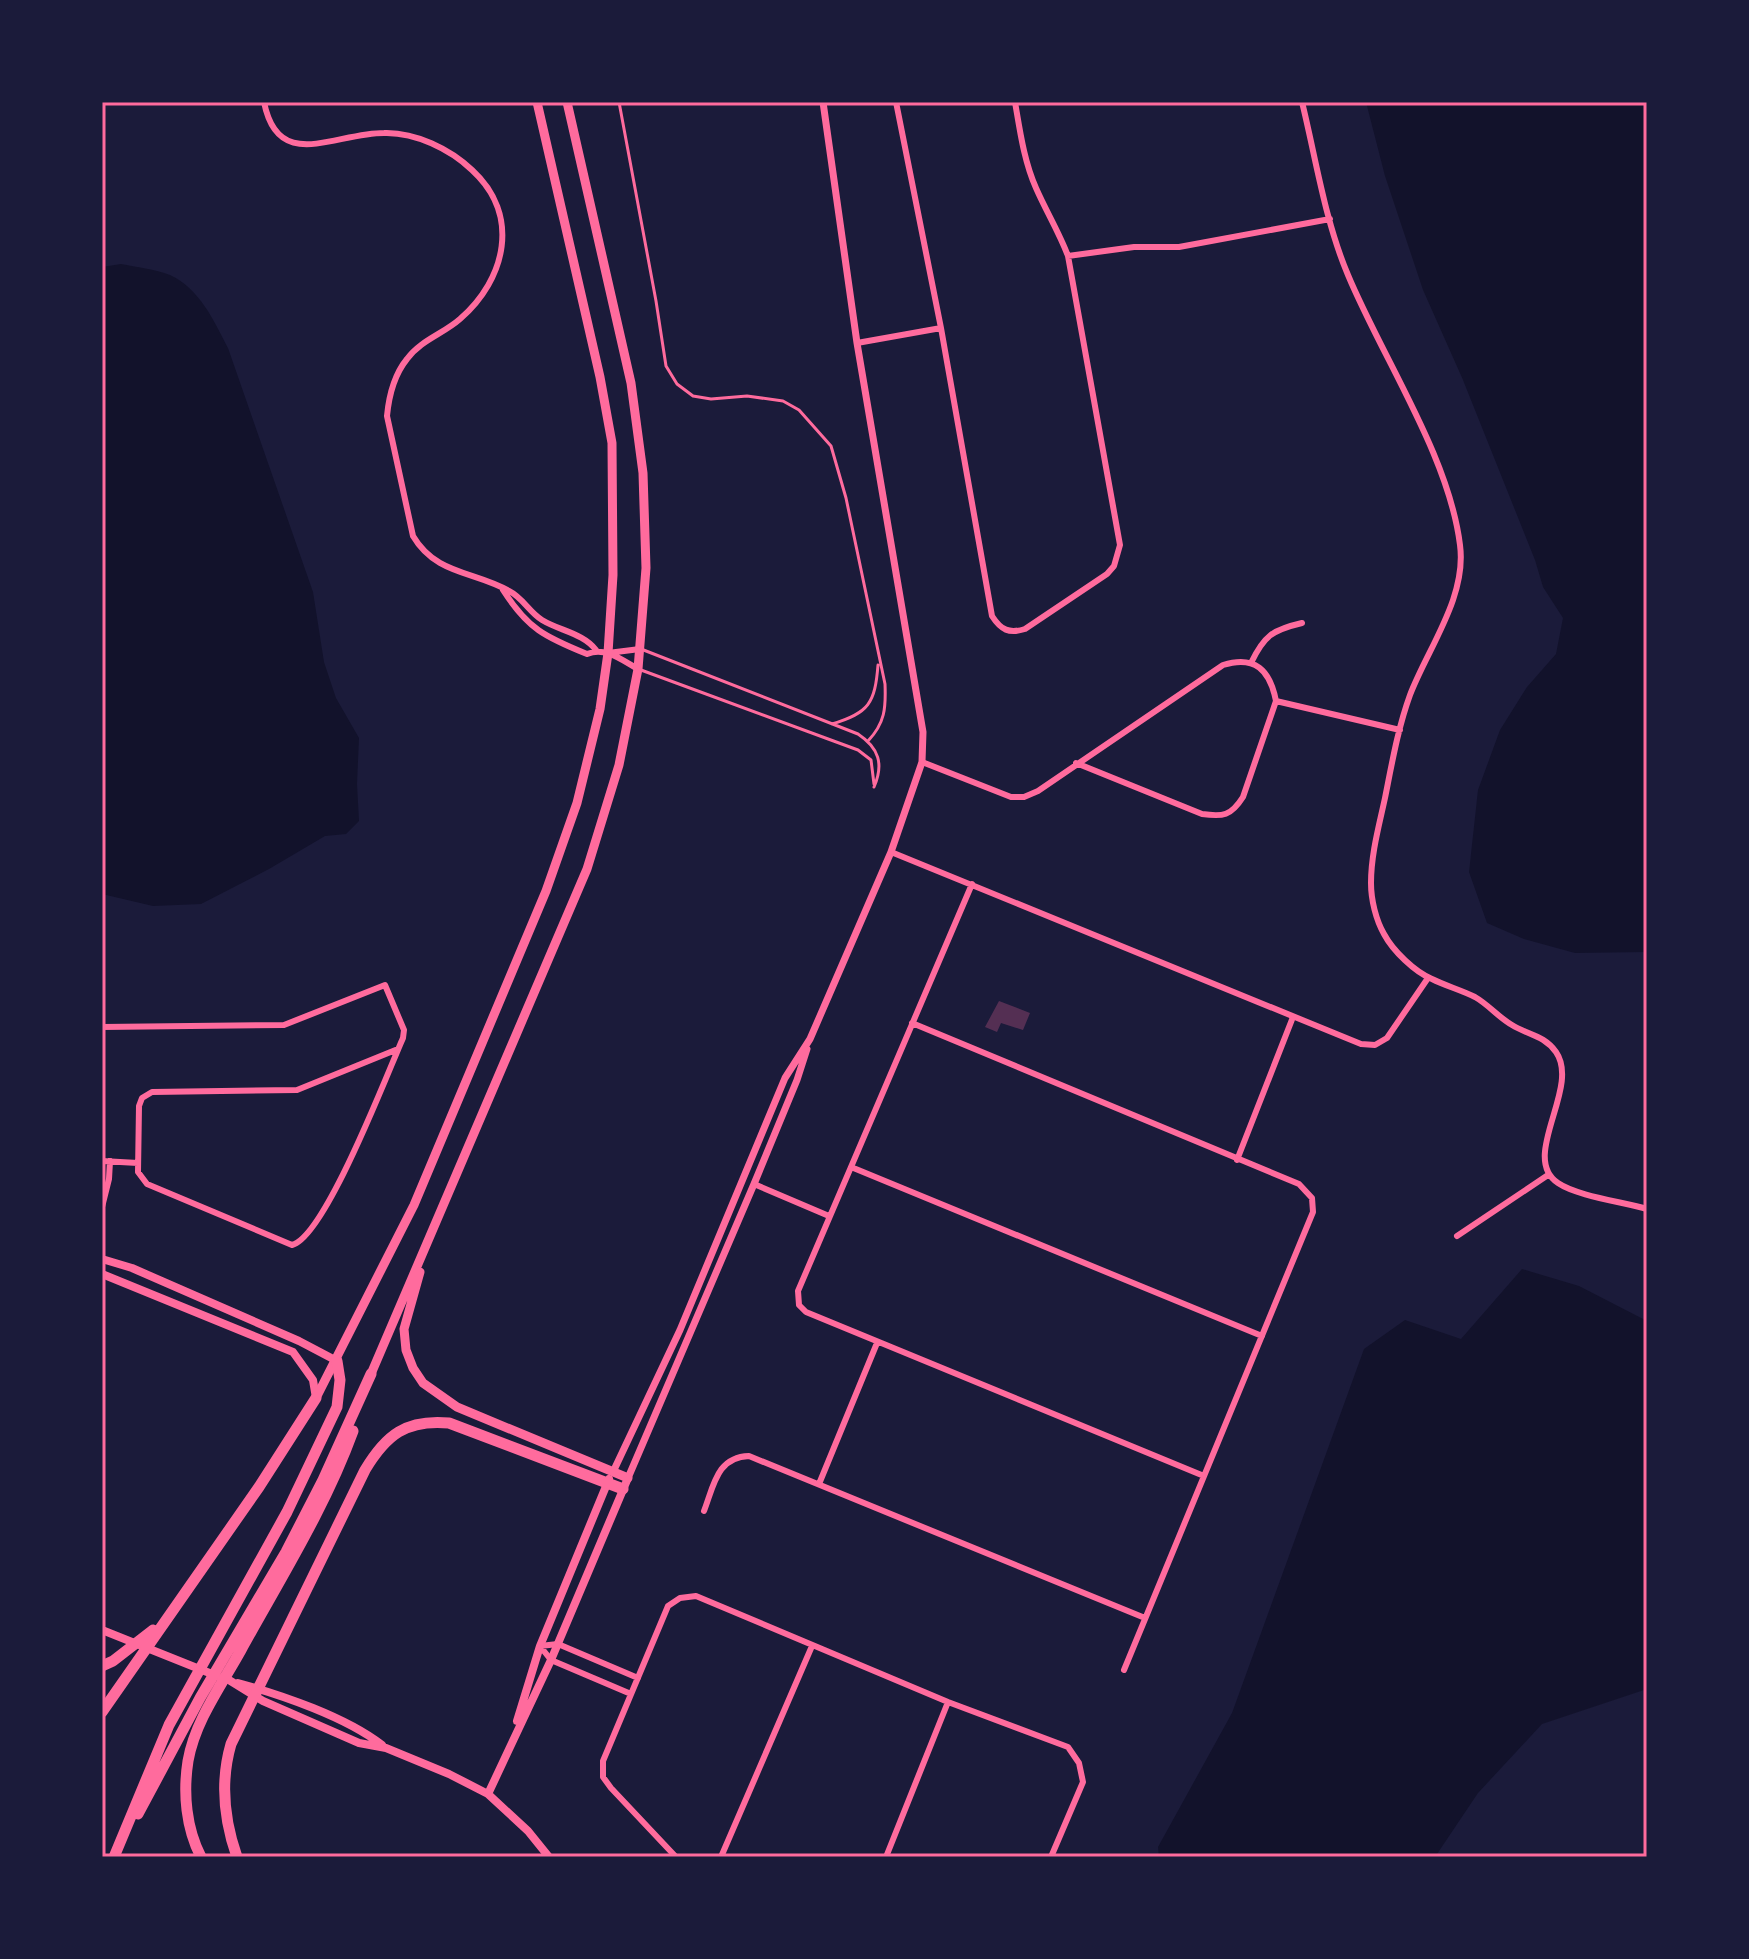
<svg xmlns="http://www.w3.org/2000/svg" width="1749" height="1959" viewBox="0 0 1749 1959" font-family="'Roboto Condensed',sans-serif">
<rect width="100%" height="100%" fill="#1b1b3a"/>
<!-- water -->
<path fill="#12122b" d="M1366,102H1647V952L1575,953L1524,939L1487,923L1469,872L1478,790L1500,730L1527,687L1556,654L1563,618L1543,587L1535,560L1463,380L1423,290L1385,176Z
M121,264C136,267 155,269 170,275C200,289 214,321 228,348L313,592L324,662L336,698L359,738L357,784L359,821L346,834L325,836L269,869L201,904L153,906L102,894V267Z
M1522,1269L1579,1286L1647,1321V1689L1542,1724L1478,1793L1435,1857H1159L1158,1847L1232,1713L1364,1349L1405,1320L1461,1339Z"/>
<!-- building -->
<path fill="#542f53" d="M999,1001L1030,1013L1023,1030L1001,1023L997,1032L985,1027Z"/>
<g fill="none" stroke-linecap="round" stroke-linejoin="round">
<!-- service -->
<path stroke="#ff6b9d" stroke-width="3" d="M619,102L656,301L666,366L677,384L693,396L711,399L747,396L783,401L799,410L831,446L846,498L885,684C886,708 885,723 868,741
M641,649L858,734C879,748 884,764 874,787
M641,670L858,750L871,760L874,784
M832,724C869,713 875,703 878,665"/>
<!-- minor -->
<path stroke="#ff6b9d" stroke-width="6" d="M264,102C278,173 334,133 384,133C415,132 450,149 472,170C521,215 506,279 460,319C443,334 421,340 407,359C394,375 389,395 387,416L413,536C436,575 474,571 509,591C523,598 529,612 542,620C560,631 583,633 596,650
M896,102L941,328L992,616C1001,630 1009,634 1025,629L1107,574L1114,566L1120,545L1068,256C1059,232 1046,211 1036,188C1024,161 1020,131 1015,102
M1302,102C1316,159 1325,221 1348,275C1383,359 1449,456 1460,545C1467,597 1428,648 1410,695C1398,728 1392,763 1385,798C1379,826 1371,854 1371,883C1371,900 1376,920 1384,934C1393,951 1415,972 1432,979C1446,986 1461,990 1475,997C1489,1005 1498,1017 1512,1025C1528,1035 1544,1035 1556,1052C1581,1088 1519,1157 1558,1183C1577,1196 1623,1202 1647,1209
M1068,256L1134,247H1179L1330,219
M857,343L941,328
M503,590C528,629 545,637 587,654C605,646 622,660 638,669
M608,653L640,649
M1251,663C1264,636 1272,630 1302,623
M1276,701L1400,730
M922,762L1011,797H1024L1038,791L1223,665C1255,655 1270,670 1276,701
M1076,763L1202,814C1223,817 1231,816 1243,797L1276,701
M891,852L1361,1044L1375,1045L1387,1038L1428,978
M972,884L798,1291L799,1305L806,1312L1204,1476
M912,1023L1299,1184L1312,1198L1313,1212L1124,1670
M102,1027L284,1025L385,985L404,1030L403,1038C387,1074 325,1237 292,1245L147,1184L138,1172L139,1106L142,1098L152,1092L297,1090L398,1049
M1237,1160L1293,1017
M102,1161L138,1163
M851,1167L1262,1336
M754,1184L829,1216
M102,1207L109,1179L110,1161
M1457,1236L1548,1175
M819,1484L877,1343
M704,1511C714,1485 717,1457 749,1456L1145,1618
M540,1646L558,1644L638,1678
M540,1646L551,1660L631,1694
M676,1857L611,1788L603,1777V1761L668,1606L680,1598L696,1596L948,1702L1068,1747L1079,1763L1083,1782L1051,1857
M721,1857L812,1646
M886,1857L948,1702"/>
<!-- tertiary -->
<path stroke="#ff6b9d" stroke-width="7" d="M613,1472L680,1330L785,1078L810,1039L891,852L922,762L923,732L857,343L823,102
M628,1478L754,1184L797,1080L807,1049"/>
<!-- secondary -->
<path stroke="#ff6b9d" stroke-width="8" d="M102,1259L132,1268L299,1341L337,1361
M102,1274L293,1352L313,1380L316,1398
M102,1630L217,1676
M229,1680L263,1701L359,1743L386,1748L449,1774L488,1794L528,1831L549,1857
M238,1683C282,1695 346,1717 382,1745
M517,1721L540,1646L609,1479
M488,1794L551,1660L628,1478"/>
<!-- primary -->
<path stroke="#ff6b9d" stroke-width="9" d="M420,1272L404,1329L406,1350L413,1368L423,1383L457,1407L628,1478
M371,1374L587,869L619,765L638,669L646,568L643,473L631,383L567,102
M316,1398L414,1205L546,891L577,803L600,709L608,653L613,575L612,443L600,377L537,102"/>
<!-- motorway -->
<path stroke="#ff6b9d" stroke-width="11" d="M102,1666L113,1661L153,1630
M102,1712L259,1487L316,1398
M138,1814L200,1698L286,1552L323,1480L371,1374
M114,1857L169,1725L287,1512L337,1407L340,1380L337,1361
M201,1857C186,1828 183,1793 188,1761C195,1721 221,1686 241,1650C280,1579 325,1508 353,1431
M237,1857C224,1820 220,1782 231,1744L365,1470C386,1435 406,1419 449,1423L623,1489"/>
</g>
<!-- border -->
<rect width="1749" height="1959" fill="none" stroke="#1b1b3a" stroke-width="208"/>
<rect x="104" y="104" width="1541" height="1751" fill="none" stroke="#ff6b9d" stroke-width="3"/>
</svg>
